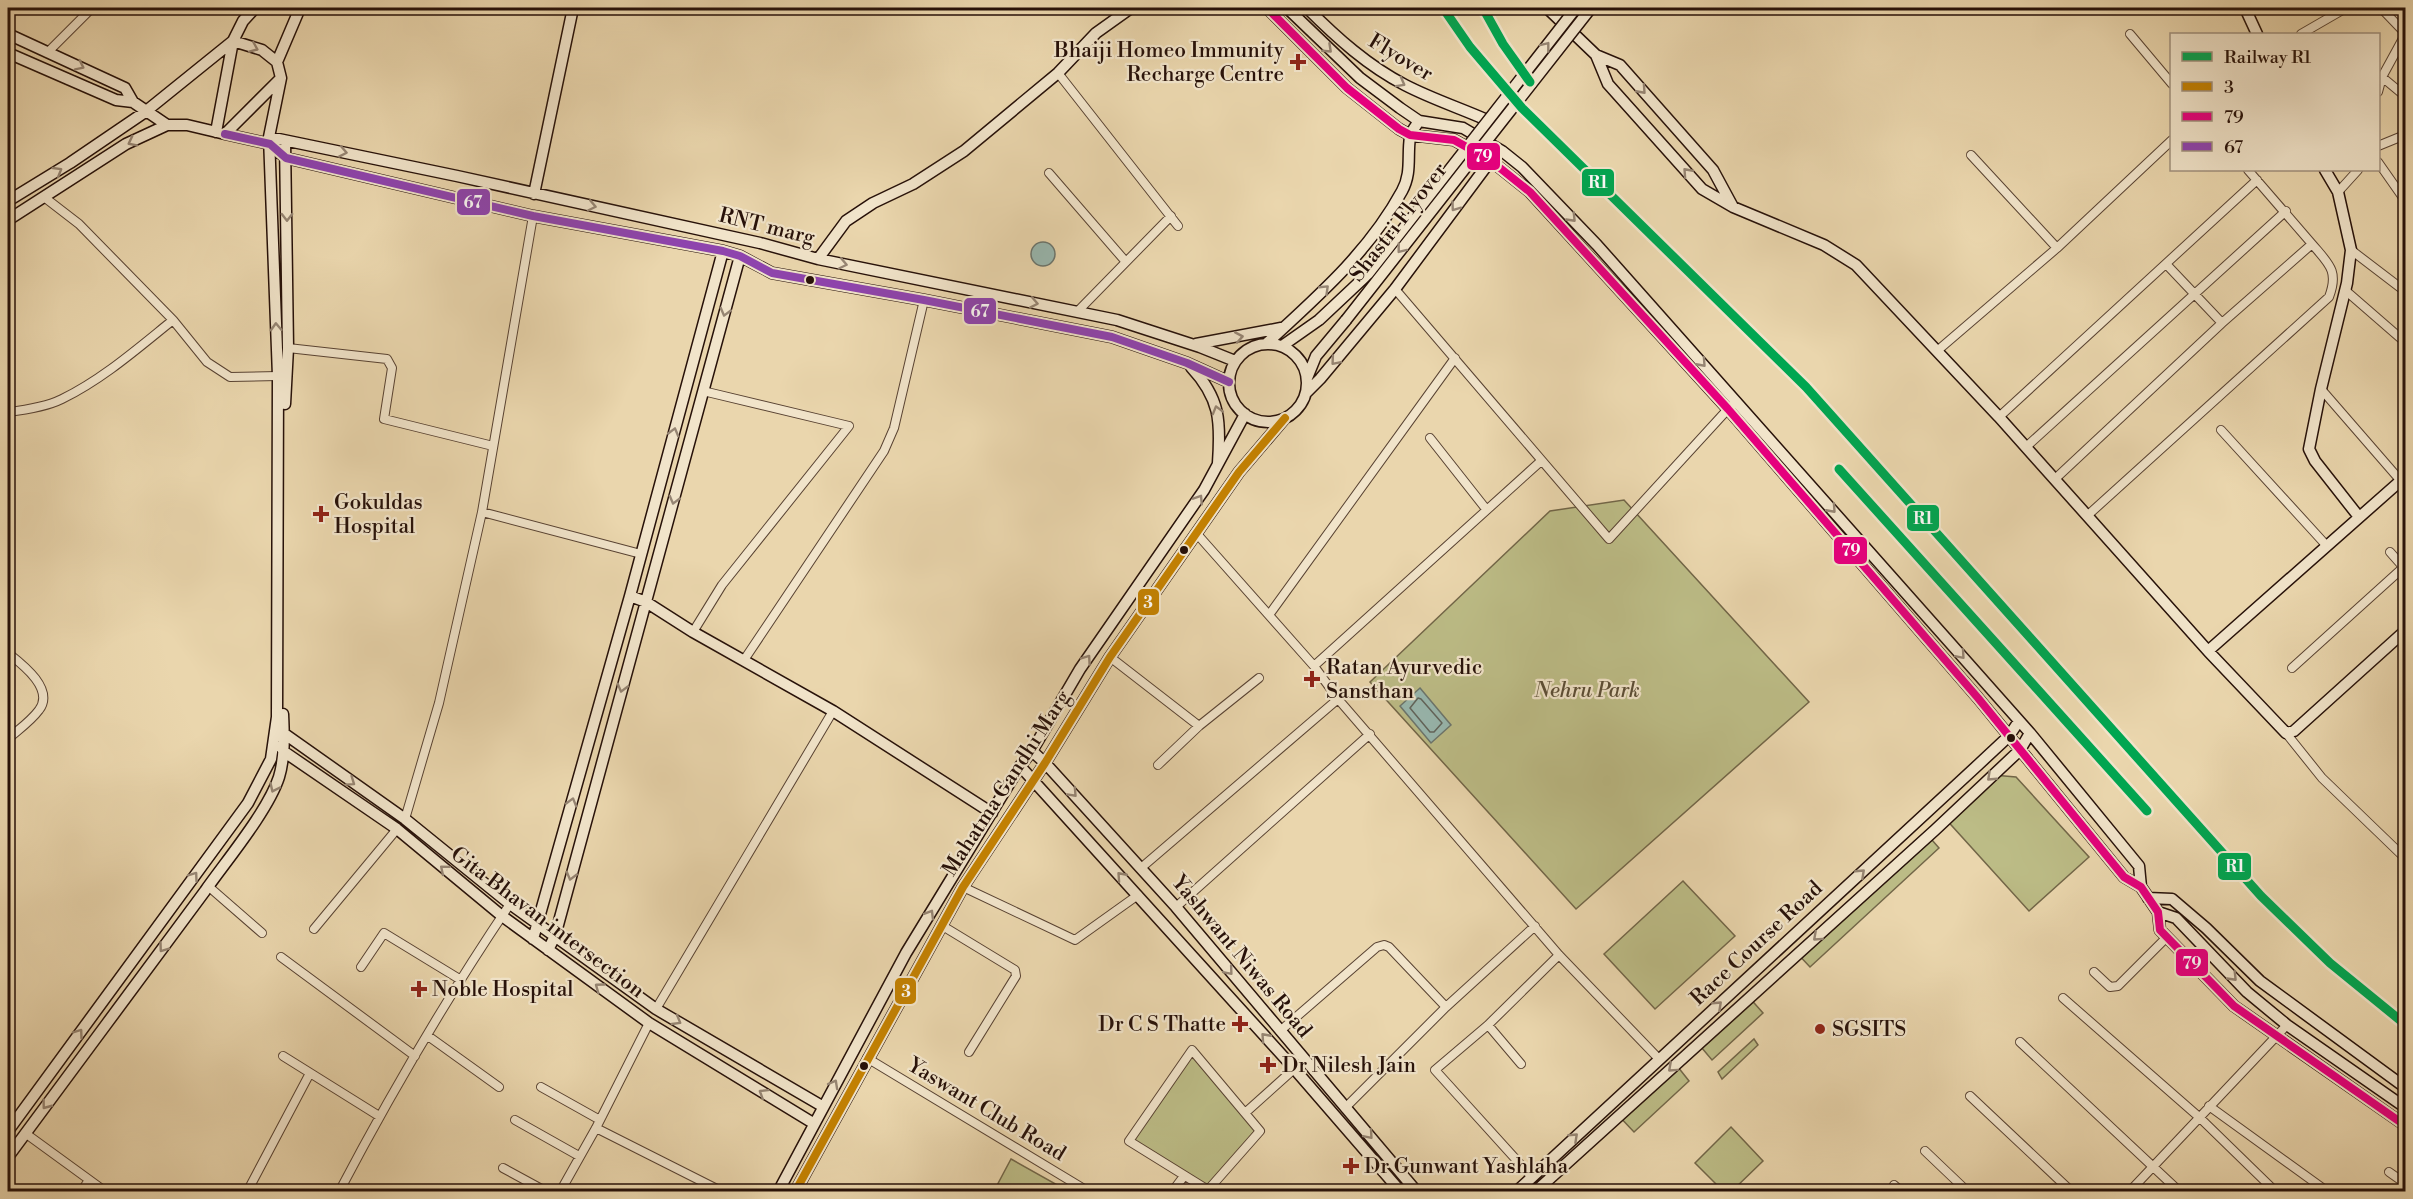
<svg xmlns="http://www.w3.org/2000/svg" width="2413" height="1199" viewBox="0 0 2413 1199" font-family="'Libre Bodoni',serif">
<rect width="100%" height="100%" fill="#ead6ad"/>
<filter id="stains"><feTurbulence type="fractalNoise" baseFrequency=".00333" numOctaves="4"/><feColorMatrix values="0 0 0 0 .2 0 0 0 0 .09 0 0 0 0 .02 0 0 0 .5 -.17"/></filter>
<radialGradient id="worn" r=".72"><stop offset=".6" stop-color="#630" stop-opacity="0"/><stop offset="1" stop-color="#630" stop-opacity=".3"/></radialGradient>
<!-- green -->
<path fill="#bcbc86" stroke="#726648" stroke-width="1.5" d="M1624,500L1809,702L1576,909L1370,682L1550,511Z
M1993,775L2016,777L2089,857L2029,911L1943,816Z
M1925,832L1939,848L1810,967L1795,951Z
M1683,881L1735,936L1655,1009L1604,954Z
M1747,995L1763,1013L1712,1060L1696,1041Z
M1754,1039L1758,1045L1722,1079L1718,1072Z
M1192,1050L1260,1131L1208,1190L1129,1141Z
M1674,1062L1689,1081L1634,1132L1617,1114Z
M1731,1127L1763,1161L1732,1191H1723L1695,1163Z
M1011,1159L1068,1191H994Z"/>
<!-- water -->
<path fill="#98b8b0" stroke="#6b756d" stroke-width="1.5" d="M1031 254a12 12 0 1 1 24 0a12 12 0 1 1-24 0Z
M1420,688L1451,725L1431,743L1400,706Z"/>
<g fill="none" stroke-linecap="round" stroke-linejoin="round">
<!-- shore -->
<path stroke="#60645c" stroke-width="1.5" d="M1418,698L1421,699L1442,723L1434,732H1430L1410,708Z"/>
<defs>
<path id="street" d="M2381,8L2405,33
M2130,34L2172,84
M2301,34L2346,8
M49,51L92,8
M1058,73L1178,226
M2382,77L2406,97
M2378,92L2382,77L2406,33
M2378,146L2400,137L2406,142
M1971,155L2057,248
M2378,162L2406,202
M1049,173L1126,262
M2338,192L2358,170
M44,197L79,224L173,320L207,362L230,377L278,376
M2351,250L2406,292
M2167,265L2222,323
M1395,289L1609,539L1728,409L1737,402
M2345,290L2406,343
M1077,312L1171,216
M288,348L387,359L392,368L384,419L493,446
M1937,351L2057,248L2172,140
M2321,389L2400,480
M8,412C25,410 46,407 62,399C103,379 138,348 173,320
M1999,417L2257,180
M2221,430L2326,545
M1430,438L1486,509
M2026,447L2286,211
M2055,479L2222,323L2312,244L2248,170
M482,512L641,554
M2088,515L2329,297C2339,271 2329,264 2312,244
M1197,534L1314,666L1338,699L1559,955L1659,1059
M2390,552L2405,569
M1269,615L1455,358
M693,632L722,585L849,426L703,391
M8,653C22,664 55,689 39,710C31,721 18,730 8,739
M1110,657L1199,726
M744,660L884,451L894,428L924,300
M1314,666L1541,461
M2292,668L2406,565
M2286,733L2322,778L2406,859
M1158,765L1199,726L1259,678
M405,819L439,703L482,512L533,216
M1141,868L1338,699
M208,886L262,933
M963,887L1075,940L1138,895
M1176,907L1370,734
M941,925L1015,970L1016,976L969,1052
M314,929L397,829
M281,957L415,1056
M361,967L384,933L461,980
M2094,972L2110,987L2118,986L2167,937
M2063,998L2199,1117L2276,1192
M656,1009L833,711
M1488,1025L1521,1064
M1280,1031L1377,947L1384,945L1389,947L1446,1007
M428,1036L499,1087
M2020,1042L2180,1192
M1192,1050L1260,1131L1208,1190L1129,1141Z
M283,1056L379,1116
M867,1058L1089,1192
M541,1087L600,1120
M1970,1096L2072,1192
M2209,1106L2328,1192
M1345,1108L1446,1007L1535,926
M1245,1113L1294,1069
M515,1120L579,1156
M596,1128L723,1192
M25,1133L106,1192
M1925,1151L1968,1192
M503,1168L547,1192
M2389,1172L2406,1184
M1531,1176L1435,1070L1488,1025L1559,955
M1894,1185L1902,1192
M81,1192L89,1180
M247,1192L310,1073
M339,1192C391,1093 448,996 510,904
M560,1192L596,1128L649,1023
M1172,1192L1184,1176
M2129,1192L2287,1025"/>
<path id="secondary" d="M1267,8L1347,88L1399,129L1410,135L1454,140L1490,160L1530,192L1728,409L1978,698L2124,877L2141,887L2158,912L2160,930L2234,1006L2406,1126
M1287,8L1360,78L1400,108L1419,121L1463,128L1502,151L1522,167L1597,245L2030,733L2139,866L2141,887
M1307,8C1337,38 1368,66 1405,85C1432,99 1460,108 1487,120
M1547,8L1596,55L1620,65L1713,170L1733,207
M2245,8L2257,34
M8,34L125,88L133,102L167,125
M8,53L116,100L133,102
M1596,55L1608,84L1702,189L1733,207L1824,245L1856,265L1999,417L2208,651L2286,733L2294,731L2406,630
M277,62L300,8
M225,134L270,144L286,158L533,216L723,251L740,256L772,273L924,300L1112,337L1187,363L1229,382
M269,137L457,176L760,243L818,259L1117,320L1200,347L1235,361
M2325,170L2338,192L2351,250L2347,283L2321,389L2309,449L2315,461L2359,517
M534,194L573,8
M8,201L70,163L145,112L233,41L243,21L255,8
M8,220L126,144L167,125H187L225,134L281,78L277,62L262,50L233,41L216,132
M818,259L846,221L873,203L913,184L964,151L1058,73L1096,33L1131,8
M1267,343C1317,297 1369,252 1402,191C1412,173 1407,156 1410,137C1411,131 1416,126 1419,121
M1229 383a39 39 0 1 1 78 0a39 39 0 1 1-78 0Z
M1196,344L1281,328
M1282,346L1319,320L1368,274
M1191,367C1220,398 1221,421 1218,463
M1307,378L1316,356L1346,320
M1306,393L1320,379L1395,289L1494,156
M285,404L288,348L285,141
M630,596L646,602L693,632L833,711L992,813
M2208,651L2406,476
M282,732L405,819L510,904L656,1009L822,1106
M281,746L283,751L397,829L502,916L649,1023L813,1123
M1032,751L1045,763L1176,907L1417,1192
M1020,766L1291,1065L1401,1192
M2148,898L2172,899L2206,928L2260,981L2406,1088
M2158,912L2176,918L2247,992L2287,1025L2406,1108
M533,939L630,596L723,251
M548,950L555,936L740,256
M8,1131L248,803L271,759L277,717L278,376L269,137L281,78
M8,1157C73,1068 140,980 205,891C226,861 268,811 279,777C285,757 284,735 283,714
M778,1192L906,953L1020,766L1032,751L1080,669L1204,490L1245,414
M795,1192L963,887L1045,763L1110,657L1239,472L1285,418
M1516,1192L1979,764L2009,736L2019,721
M1535,1192L1935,830L2020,750L2030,733"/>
</defs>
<!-- street casing -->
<use href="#street" stroke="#584232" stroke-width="10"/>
<!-- secondary casing -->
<use href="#secondary" stroke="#271109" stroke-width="13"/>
<!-- street -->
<use href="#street" stroke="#f1e4ca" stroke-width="8"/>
<!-- secondary -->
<use href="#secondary" stroke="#f1e4ca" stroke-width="10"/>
<defs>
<path id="secondary-bridge" d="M1368,274L1576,8
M1346,320L1591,8"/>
</defs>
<!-- secondary-bridge casing -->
<use href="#secondary-bridge" stroke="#271109" stroke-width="13" stroke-linecap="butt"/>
<!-- secondary-bridge -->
<use href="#secondary-bridge" stroke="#f1e4ca" stroke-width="10"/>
<defs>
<path id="bus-1" d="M795,1192L963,887L1045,763L1110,657L1239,472L1285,418"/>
<path id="bus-2" d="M1267,8L1347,88L1399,129L1410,135L1454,140L1490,160L1530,192L1728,409L1978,698L2124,877L2141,887L2158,912L2160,930L2234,1006L2406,1126"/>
<path id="bus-3" d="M225,134L270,144L286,158L533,216L723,251L740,256L772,273L924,300L1112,337L1187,363L1229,382"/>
</defs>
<!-- bus-1 casing -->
<use href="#bus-1" stroke="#f1e4ca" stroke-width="12"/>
<!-- bus-2 casing -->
<use href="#bus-2" stroke="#f1e4ca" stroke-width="12"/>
<!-- bus-3 casing -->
<use href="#bus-3" stroke="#f1e4ca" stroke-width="12"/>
<!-- bus-1 -->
<use href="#bus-1" stroke="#c38102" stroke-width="8"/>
<!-- bus-2 -->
<use href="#bus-2" stroke="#e5007d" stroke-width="8"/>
<!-- bus-3 -->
<use href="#bus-3" stroke="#8e44ad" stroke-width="8"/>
<defs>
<path id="rail-1" d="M1443,8L1470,47L1522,108L1806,387L2261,896L2330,963L2406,1025
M1483,8L1503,44L1530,82
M1839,469L2147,811"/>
</defs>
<!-- rail-1 casing -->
<use href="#rail-1" stroke="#f1e4ca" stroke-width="14"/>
<!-- rail-1 -->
<use href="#rail-1" stroke="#00a651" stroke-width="9"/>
</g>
<!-- one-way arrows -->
<defs><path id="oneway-chevron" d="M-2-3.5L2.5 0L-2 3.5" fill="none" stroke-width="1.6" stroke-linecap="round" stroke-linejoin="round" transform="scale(1.5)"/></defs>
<g stroke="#968573">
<use href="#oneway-chevron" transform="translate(1546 46) rotate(-52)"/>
<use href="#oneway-chevron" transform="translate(254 48) rotate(23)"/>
<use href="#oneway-chevron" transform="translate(1328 49) rotate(43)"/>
<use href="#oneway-chevron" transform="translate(80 66) rotate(26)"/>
<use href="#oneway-chevron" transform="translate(1401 83) rotate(29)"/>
<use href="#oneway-chevron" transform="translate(1642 90) rotate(48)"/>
<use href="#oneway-chevron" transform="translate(132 142) rotate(153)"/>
<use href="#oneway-chevron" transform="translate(343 152) rotate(11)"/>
<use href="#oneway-chevron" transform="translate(58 171) rotate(-31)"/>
<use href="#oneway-chevron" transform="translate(1687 172) rotate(-132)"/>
<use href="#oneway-chevron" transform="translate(592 206) rotate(12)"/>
<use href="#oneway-chevron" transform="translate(1455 207) rotate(126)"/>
<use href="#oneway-chevron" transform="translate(287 217) rotate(90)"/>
<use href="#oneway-chevron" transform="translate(1572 218) rotate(46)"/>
<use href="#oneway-chevron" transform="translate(1401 249) rotate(128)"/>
<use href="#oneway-chevron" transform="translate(843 264) rotate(12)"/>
<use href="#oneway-chevron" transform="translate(1325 289) rotate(-44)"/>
<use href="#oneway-chevron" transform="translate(1034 303) rotate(11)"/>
<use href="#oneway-chevron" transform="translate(725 312) rotate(105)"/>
<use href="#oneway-chevron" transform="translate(276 327) rotate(-92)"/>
<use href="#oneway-chevron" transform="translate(1239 337) rotate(-10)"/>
<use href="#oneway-chevron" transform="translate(1335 361) rotate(130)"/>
<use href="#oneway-chevron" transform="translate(1702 363) rotate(48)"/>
<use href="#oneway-chevron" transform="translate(1217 410) rotate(-106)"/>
<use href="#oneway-chevron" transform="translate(674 432) rotate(-75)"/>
<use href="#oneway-chevron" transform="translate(1199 499) rotate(-57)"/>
<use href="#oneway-chevron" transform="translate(674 500) rotate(105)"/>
<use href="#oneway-chevron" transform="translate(1832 509) rotate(48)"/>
<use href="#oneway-chevron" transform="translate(1961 655) rotate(49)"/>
<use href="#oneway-chevron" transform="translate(1087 659) rotate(-55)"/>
<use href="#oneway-chevron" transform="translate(622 688) rotate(105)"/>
<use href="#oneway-chevron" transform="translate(1991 777) rotate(137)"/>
<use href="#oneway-chevron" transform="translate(351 782) rotate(35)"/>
<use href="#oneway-chevron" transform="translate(274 788) rotate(115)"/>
<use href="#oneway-chevron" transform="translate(1073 793) rotate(47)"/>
<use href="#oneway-chevron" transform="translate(572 802) rotate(-74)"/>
<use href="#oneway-chevron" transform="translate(444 869) rotate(-140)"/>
<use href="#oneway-chevron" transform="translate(1861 873) rotate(-43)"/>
<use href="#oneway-chevron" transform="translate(194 876) rotate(-54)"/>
<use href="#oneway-chevron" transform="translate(571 876) rotate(105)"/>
<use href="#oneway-chevron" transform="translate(1121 876) rotate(-132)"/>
<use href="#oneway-chevron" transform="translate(930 914) rotate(-59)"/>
<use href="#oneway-chevron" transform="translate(1817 937) rotate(138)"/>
<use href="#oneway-chevron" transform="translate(163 948) rotate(126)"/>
<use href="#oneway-chevron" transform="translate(1229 971) rotate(50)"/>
<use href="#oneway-chevron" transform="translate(2233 977) rotate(46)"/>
<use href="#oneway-chevron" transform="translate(599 987) rotate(-144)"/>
<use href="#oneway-chevron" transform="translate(1718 1005) rotate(-43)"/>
<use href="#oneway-chevron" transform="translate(677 1021) rotate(30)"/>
<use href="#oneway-chevron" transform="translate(79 1033) rotate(-54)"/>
<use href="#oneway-chevron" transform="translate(1265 1037) rotate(-132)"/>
<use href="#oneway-chevron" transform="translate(1672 1068) rotate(138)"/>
<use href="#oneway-chevron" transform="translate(834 1084) rotate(-61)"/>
<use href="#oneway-chevron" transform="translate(763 1093) rotate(-148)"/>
<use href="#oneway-chevron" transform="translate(46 1105) rotate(127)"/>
<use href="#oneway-chevron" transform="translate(1369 1135) rotate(49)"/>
<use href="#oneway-chevron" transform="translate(1574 1137) rotate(-43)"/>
</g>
<!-- markers -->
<g fill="#8f2418" stroke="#f1e4ca" stroke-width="2">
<path d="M1295 53h6v6h6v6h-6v6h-6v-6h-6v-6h6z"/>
<path d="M318 505h6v6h6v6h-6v6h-6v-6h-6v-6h6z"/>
<path d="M1309 670h6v6h6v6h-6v6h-6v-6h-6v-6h6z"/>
<path d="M416 980h6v6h6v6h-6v6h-6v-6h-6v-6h6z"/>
<path d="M1237 1015h6v6h6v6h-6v6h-6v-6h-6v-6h6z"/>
<circle cx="1820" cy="1029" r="6"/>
<path d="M1265 1056h6v6h6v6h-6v6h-6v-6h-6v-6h6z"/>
<path d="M1348 1157h6v6h6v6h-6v6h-6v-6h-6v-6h6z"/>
</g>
<g fill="#271109" stroke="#f1e4ca" stroke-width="2">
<circle cx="810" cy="280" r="5"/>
<circle cx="1184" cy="550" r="5"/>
<circle cx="2011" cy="738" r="5"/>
<circle cx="864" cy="1066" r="5"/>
</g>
<g text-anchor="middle" stroke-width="4.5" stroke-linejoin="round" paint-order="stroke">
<!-- poi labels -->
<g font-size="21" fill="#271109" stroke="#f1e4ca" text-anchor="start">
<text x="1284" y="57" text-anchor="end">Bhaiji Homeo Immunity<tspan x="1284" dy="24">Recharge Centre</tspan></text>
<text x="334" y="509">Gokuldas<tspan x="334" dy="24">Hospital</tspan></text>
<text x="1326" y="674">Ratan Ayurvedic<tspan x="1326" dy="24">Sansthan</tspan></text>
<text x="432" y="996">Noble Hospital</text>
<text x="1226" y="1031" text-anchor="end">Dr C S Thatte</text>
<text x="1832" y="1036">SGSITS</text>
<text x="1282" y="1072">Dr Nilesh Jain</text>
<text x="1364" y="1173">Dr Gunwant Yashlaha</text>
</g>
<!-- street labels -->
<g font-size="21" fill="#271109" stroke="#f1e4ca">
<text transform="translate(1401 57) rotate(31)" y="7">Flyover</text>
<text transform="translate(1398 222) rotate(-52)" y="7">Shastri Flyover</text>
<text transform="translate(767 226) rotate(14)" y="7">RNT marg</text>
<text transform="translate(1006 783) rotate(-57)" y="7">Mahatma Gandhi Marg</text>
<text transform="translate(548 922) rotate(37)" y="7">Gita Bhavan intersection</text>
<text transform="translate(1756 943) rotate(-43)" y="7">Race Course Road</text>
<text transform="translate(1242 956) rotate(50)" y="7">Yashwant Niwas Road</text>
<text transform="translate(987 1109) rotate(31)" y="7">Yaswant Club Road</text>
</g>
<!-- park labels -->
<g font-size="21" font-style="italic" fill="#5b4d35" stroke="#f1e4ca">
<text x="1587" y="697">Nehru Park</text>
</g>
</g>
<g stroke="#f1e4ca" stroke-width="2">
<rect x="1466" y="142" width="35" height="29" rx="6" fill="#e5007d"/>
<rect x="1581" y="168" width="34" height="29" rx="6" fill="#00a651"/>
<rect x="456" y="188" width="35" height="28" rx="6" fill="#8e44ad"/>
<rect x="963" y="297" width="34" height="28" rx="6" fill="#8e44ad"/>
<rect x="1906" y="504" width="34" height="28" rx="6" fill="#00a651"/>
<rect x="1833" y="536" width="35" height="29" rx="6" fill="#e5007d"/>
<rect x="1137" y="588" width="23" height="28" rx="6" fill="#c38102"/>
<rect x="2217" y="852" width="35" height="29" rx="6" fill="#00a651"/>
<rect x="2175" y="948" width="34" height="29" rx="6" fill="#e5007d"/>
<rect x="894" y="977" width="23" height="28" rx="6" fill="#c38102"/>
</g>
<g font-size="16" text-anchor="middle" font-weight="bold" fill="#fff">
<text x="1483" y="162">79</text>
<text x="1598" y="188">R1</text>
<text x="473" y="208">67</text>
<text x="980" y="317">67</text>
<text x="1923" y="524">R1</text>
<text x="1851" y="556">79</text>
<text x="1148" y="608">3</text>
<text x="2235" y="872">R1</text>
<text x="2192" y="969">79</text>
<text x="906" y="997">3</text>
</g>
<!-- margin -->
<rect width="2413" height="1199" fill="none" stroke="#ead6ad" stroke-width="30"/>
<rect x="9" y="9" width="2395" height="1181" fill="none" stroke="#271109" stroke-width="3"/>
<rect x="15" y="15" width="2383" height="1169" fill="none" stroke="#271109" stroke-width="1.5"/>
<!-- legend -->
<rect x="2170" y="33" width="210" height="138" fill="#f1e4ca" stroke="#a0907d" stroke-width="1.5"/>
<rect x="2182" y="52" width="30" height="9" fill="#00a651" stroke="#a0907d" stroke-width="1.5"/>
<text x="2224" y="63" font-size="18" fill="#271109">Railway R1</text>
<rect x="2182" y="82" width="30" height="9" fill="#c38102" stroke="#a0907d" stroke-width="1.5"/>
<text x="2224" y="93" font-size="18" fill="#271109">3</text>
<rect x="2182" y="112" width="30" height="9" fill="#e5007d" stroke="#a0907d" stroke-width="1.5"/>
<text x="2224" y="123" font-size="18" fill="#271109">79</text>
<rect x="2182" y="142" width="30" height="9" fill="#8e44ad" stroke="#a0907d" stroke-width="1.5"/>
<text x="2224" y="153" font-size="18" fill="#271109">67</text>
<rect width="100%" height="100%" filter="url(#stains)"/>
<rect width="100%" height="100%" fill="url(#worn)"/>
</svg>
